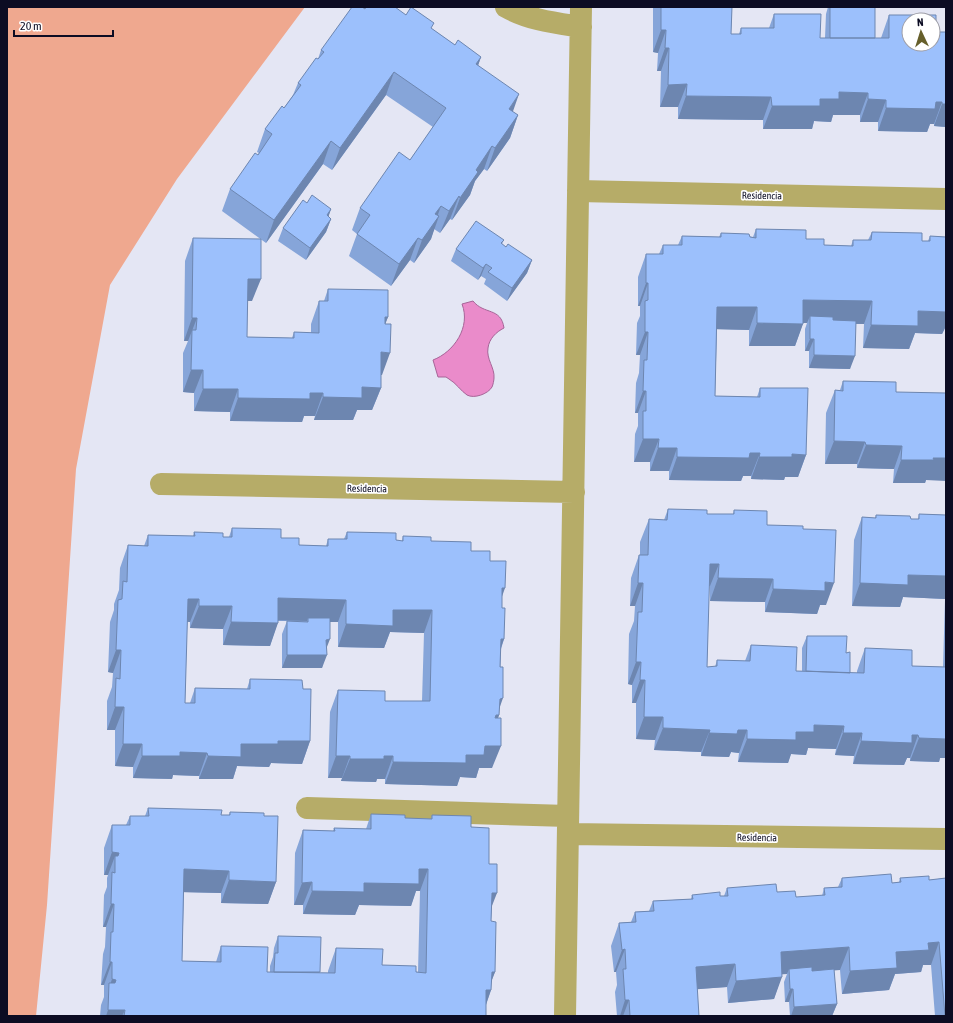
<svg xmlns="http://www.w3.org/2000/svg" width="953" height="1023" viewBox="0 0 953 1023" font-family="'Asap Condensed',sans-serif">
<rect width="100%" height="100%" fill="#e4e6f4"/>
<!-- green -->
<path fill="#efa88f" d="M7,7H305L177,179L110,285L76,469L47,905L36,1016H7Z"/>
<!-- water -->
<path fill="#ea8bca" stroke="#a76598" d="M473,301C484,315 501,307 504,328C496,332 489,339 488,348C486,359 495,368 494,378C494,380 493,385 492,387C488,394 474,399 467,395C461,391 456,383 449,379L446,377H438L433,360C454,352 471,327 462,304Z"/>
<g fill="none" stroke-linecap="round" stroke-linejoin="round">
<!-- minor -->
<path stroke="#b6ac68" stroke-width="22" d="M506,7C529,20 556,23 581,27
M578,191L946,199
M161,484L574,492
M307,808L568,816
M568,834L946,839
M565,1016L581,7"/>
</g>
<!-- wall -->
<path fill="#86a5d9" d="M653,7H732L731,34H739L741,28H769L774,14L820,38H825L826,14L828,7H875V38H881L889,15L936,32H946V127L934,126V124H930L927,132L878,131V122H860V115H833L831,122L814,121L812,129H763V120L678,119V107H660L661,71H657L658,53L653,52Z
M365,9L406,15L432,29L455,45L481,57L478,65L513,112L518,115L510,138L487,171L484,169L475,181L470,195L452,220L450,219L440,233L434,229L431,239L414,263L410,260L391,286L349,256L357,234L352,230L360,208L410,160L433,127L386,95L332,170L323,164L266,243L222,211L230,189L259,153L257,152L265,129L284,108L293,95L298,83L318,59L321,50Z
M307,203L331,209L328,217L331,219L326,232L306,260L278,241L283,228Z
M756,229L806,239L824,245L851,246L853,240H868L872,232L922,241H928L930,236L946,237V328H945L942,334L915,333L909,349L863,348L864,324H856L850,369L809,368V351H805V329L807,323H803L795,346H749V330L717,329L715,396L757,397L760,388L806,455L798,477H785L784,480L751,479V476H743L741,481L669,480V471H650V462H634L635,434L638,426V413H635L636,383L639,373L640,355H636L637,323L640,316V306H638V277L646,254H659L663,245H678L682,236L719,237L721,233L753,237Z
M193,238L252,301H247V337L292,338L294,332L311,333V324L319,301H324L328,289L388,317L385,324L382,375H381V388L372,410H357L353,420H314L315,416H304L302,422L230,421V412L194,411V393L183,392V353L188,341H184L185,261Z
M504,240L502,244L506,247L532,260L527,273L507,301L484,284L486,279L481,276L478,280L451,261L456,249Z
M843,381L896,392L926,480L925,483H893L894,469L857,468V464H825L826,413L835,390H840Z
M668,509L707,514H733L734,510L767,525L803,529L826,605H820L817,614L765,612V602L710,601V586H709L707,667H715L717,660L745,661L751,645L796,671H802V648L807,636L846,653L850,673H857V671L865,648L912,666L943,667L945,599L903,597L900,607L852,606L854,540L862,517L875,518L876,515L911,519H918L919,514L946,515V758H940L939,762L910,761V758H907L904,765L853,764L854,756L835,755L836,749L808,748L806,755L791,754L788,763L738,762L739,753L731,752L729,757L701,756V752L654,750L655,740L636,739V703H632V685L628,684L629,634L634,621L635,606H630L631,578L639,555H640V542L649,519L664,520Z
M232,528L281,538L299,545L326,546L328,539H344L347,532L396,540L402,541L403,536L431,541L471,551L490,561L502,597V608L504,639L501,649L499,715L498,718L492,768H479L476,778L460,777L457,786L385,784V779H377L376,782L341,781L342,778H328L330,712L338,690L385,701H422L424,633L390,632L384,648L338,647V622H330L326,649L322,668H282V634L287,621H307H278L270,646L223,645V629L190,628V622H187L185,703H190L195,688L247,689L250,679L303,689L310,741L302,764L271,763L269,767L237,766L233,779H199V776L173,775L172,779L133,778V767L115,766V730H107V701L112,687L113,673L108,672L110,622L114,610V604L119,590L120,568L128,545L144,546L148,535L193,536L194,532L223,537H229Z
M148,808L221,815H229L230,812L264,816L276,882L268,904L221,903V893L184,892L182,961L216,962L221,946L267,972H270V966L273,957L274,948L278,936L320,973H328V971L336,948L382,965L418,972L420,891H416L411,906L359,905L355,915L303,914V905H294L295,853L303,830L333,831L334,828L366,829L371,814L405,818L431,819L432,815L471,827L489,864L492,907L491,921L495,972L491,982V990L486,1005V1016H100L101,1005L104,997V985H101L103,954L105,947L106,927H103L104,895L107,887V878L108,875H104V848L112,825H126L130,816H145Z
M842,878L892,883L899,882L900,878L929,880L946,878V1016H935L931,965H923L921,972L895,974L889,990L842,994L840,970H834L837,1004L832,1016H790L789,1002H785L784,982L787,974H782L774,999L728,1003L727,987L697,989L699,1016H617L615,992L617,985L616,972H614L611,946L619,923L631,922L635,912L649,911L653,901L691,899L692,895L724,896L727,888L777,892L796,897L822,896L824,888L838,887Z"/>
<!-- shaded-wall -->
<path fill="#6d86b0" d="M661,30H666L658,53L653,52Z
M665,48H669L661,71H657Z
M481,57L473,80L476,64Z
M394,72L386,95L332,170L340,148Z
M687,84L678,107H660L668,85Z
M839,92L868,93L860,115H833L831,122L814,121L812,129H763L772,106L820,99Z
M519,94L511,117L509,109Z
M686,96L771,97L763,120L678,119Z
M868,99L886,100L878,122H860Z
M936,102H942L934,124H930L927,132L878,131L886,108Z
M942,104H946V127L934,126Z
M518,115L510,138L487,171L495,148Z
M331,141L323,164L266,243L274,220Z
M492,146L484,169L475,181L470,195L452,220L460,198L476,170Z
M459,196L450,219L440,233L449,211Z
M441,206L436,220L439,216L431,239L414,263L422,240L435,214Z
M331,209L327,221V215Z
M331,219L326,232L306,260L310,248Z
M418,238L410,260L391,286L399,264Z
M532,260L527,273L507,301L512,288Z
M486,264L481,276L478,280L483,268Z
M248,279H261L252,301H239Z
M646,283H648L640,306H638Z
M803,300L872,301L864,324L810,323V316L807,323H795Z
M717,307H757L749,330L709,329Z
M918,311L946,312V328H945L942,334L915,333L909,349L863,348L871,325Z
M385,317H388L379,340Z
M192,318H197L188,341H184Z
M757,323L803,324L795,346H749Z
M645,332H648L640,355H636Z
M810,339H814L809,351H805Z
M381,352L390,353L382,375H373Z
M814,355L855,356L850,369L809,368Z
M191,370H203L194,393L183,392Z
M362,387L381,388L372,410H357L353,420H314L323,397Z
M203,389H238L230,412L194,411Z
M643,391H646L638,413H635Z
M310,393H323L315,416H304L302,422L230,421L238,398Z
M643,439H659L650,462H634Z
M834,441L865,442L857,464H825Z
M866,445L902,446L894,469L857,468Z
M658,448H677L669,471H650Z
M750,453H760L751,476H743L741,481L669,480L677,457Z
M792,454L806,455L798,477H785L784,480L751,479L759,457Z
M933,458H946V481L926,480L925,483H893L901,460Z
M710,564H719L710,586H701Z
M908,575L946,576V595L945,599L903,597L900,607L852,606L860,583Z
M718,578L773,579L765,602L710,601Z
M825,582L834,583L826,605H820L817,614L765,612L773,589Z
M638,583H643L635,606H630Z
M502,588H505L497,611Z
M278,598L346,600L338,622H308V618L307,621L270,620Z
M188,599H199L190,622L179,621Z
M199,606H232L223,629L190,628Z
M393,610H432L424,633L390,632L384,648L338,647L346,624Z
M231,622L278,623L270,646L223,645Z
M330,639L325,652L326,640Z
M501,639H504L496,662Z
M116,650H121L113,673L108,672Z
M287,655H327L322,668H282Z
M636,662H641L632,685L628,684Z
M806,671H828L823,684L802,683Z
M640,680H645L636,703H632Z
M503,698L497,715H499L491,738L500,699Z
M115,707H124L115,730H107Z
M644,717H663L655,740L636,739Z
M814,725L844,726L836,749L808,748L806,755L791,754L788,763L738,762L747,739L796,732Z
M663,728L710,730L701,752L654,750Z
M738,730H747L739,753L731,752L729,757L701,756L709,733Z
M843,733H862L854,756L835,755Z
M912,735H918L910,758H907L904,765L853,764L861,741Z
M919,738L946,739V758H940L939,762L910,761Z
M278,741H310L302,764L271,763L269,767L237,766L233,779H199L208,756L241,744Z
M123,744H142L133,767L115,766Z
M485,746H501L492,768H479L476,778L460,777L457,786L385,784L393,762L466,755Z
M180,752L207,753L199,776L173,775L172,779L133,778L142,756Z
M336,756H350L342,778H328Z
M384,756H393L385,779H377L376,782L341,781L350,759Z
M112,852L119,853L115,862V856L108,875H104Z
M184,869L229,871L221,893L176,892Z
M419,869H428L420,891H416L411,906L359,905L355,915L303,914L312,891L364,883Z
M229,880L276,882L268,904L221,903Z
M312,882L303,905H294L302,883Z
M492,893H497L488,916Z
M111,904H114L106,927H103Z
M939,942L931,965H923L921,972L895,974L889,990L842,994L850,971L896,952L928,943Z
M849,947L840,970L789,974V969L787,974L772,975L781,952Z
M625,949L616,972H614L622,950Z
M110,962H112L104,985H101Z
M735,964L727,987L687,990L696,967Z
M492,972H495L488,990H491L483,1013L478,1012Z
M782,977L774,999L728,1003L736,981Z
M112,979L116,980L109,998V988Z
M790,989H793L789,1002H785Z
M625,1000H629L623,1016H620Z
M837,1004L832,1016H791L794,1007Z
M108,1010H125L122,1016H106Z"/>
<!-- building -->
<path fill="#9cc0fc" stroke="#6d86b0" fill-rule="evenodd" d="M352,7H362L365,9L366,7H395L406,15L411,7L434,23L431,28L455,45L458,40L481,57L476,64L519,94L509,109L518,115L495,148L492,146L476,170L478,172L460,198L459,196L449,211L441,206L435,214L439,216L422,240L418,238L399,264L357,234L370,215L360,208L399,152L410,160L446,108L394,72L340,148L331,141L274,220L230,189L255,153L258,155L272,134L265,129L282,106L284,108L301,85L298,83L316,58L318,59L324,52L321,50Z
M661,7H732L731,34H741V28H774V14H821L820,38H889V15H936V32H946V104H942V102H936L935,109L886,108V100L868,99V93L839,92V99H820V106H772L771,97L686,96L687,84L668,85L669,48H665L666,30H661ZM909,20H933V44H909Z
M830,7H875V38H830Z
M312,195L331,209L327,215L331,219L310,248L283,228L303,200L307,203Z
M476,221L504,240L501,243L506,247L508,244L532,260L512,288L488,272L492,268L486,264L483,268L456,249Z
M756,229L806,230V239H824V245L853,246V240H871L872,232L922,233V241H930V236L946,237V312L918,311V326L871,325L872,301L803,300V324L757,323V307H717L715,396L760,397V388H808L806,455L792,454V457H759L760,453H750L749,458L677,457V448H658L659,439H643V411H646V391H643L644,360H647L648,332H645V301L648,300V283H646V254H663V245H682V236L721,237V233L749,234L750,237L756,238Z
M193,238L261,239V279H248L247,337L294,338V332L319,333V301H328V289L388,290V317H385V324H391L390,353L381,352V388L362,387V398L323,397V393H310V399L238,398V389H203V370H191L192,330H196L197,318H192Z
M810,316L833,317V320L856,321L855,356L814,355V339H810Z
M843,381L896,382V392L946,393V458H933L934,460H901L902,446L866,445L865,442L834,441L835,390L843,391Z
M668,509L707,510V514H734V510L767,511V525L803,526V529L836,530L834,583L825,582V591L773,589V579L718,578L719,564H710L707,667L717,666V660L750,661L751,645L797,647L796,671L864,673L865,648L912,650V666L946,667V739L919,738L918,735H912V743L861,741L862,733H843L844,726L814,725V732H796V740L747,739V730H738L737,734L709,733L710,730L663,728V717H644L645,680H640L641,662H636L638,612H642L643,583H638L639,555H648L649,519L667,520Z
M919,514L946,515V576L908,575V585L860,583L862,517L876,518V515L910,516L911,519H919Z
M232,528L281,529V538H299V545L328,546V539H347V532L396,533V540L403,541V536L431,537V541L471,542V551H490V561H506L505,588H502V608H505L504,639H501L500,667H503V698L500,699L499,715H496L495,718H501V746H485L484,755H466V763L393,762V756H384V759H350V756H336L338,690L385,691V701H430L432,610H393V626L346,624V600L278,598V623L231,622L232,606H199V599H188L185,703H195V688L250,689V679L302,680L303,689H311L310,741H278V744H241V757L208,756L207,753L180,752V756H142V744H123L124,707H115L116,678L120,679L121,650H116L118,600L122,599L123,581L127,582L128,545L148,546V535L195,536L194,532L223,533V537H232Z
M308,618H330V639L326,640L327,655H287V621L308,622Z
M807,636H847L846,653L850,652V673L806,671Z
M148,808L222,810L221,815H230V812L264,813V816H278L276,882L229,880V871L184,869L182,961L221,962V946L268,947L267,972L335,973L336,948L383,949L382,965L416,966V972L426,973L428,869H419V884L364,883V892L312,891V882L302,883L303,830L335,831L334,828L371,829V814L405,815V818L432,819V815L471,816V827L489,828V864H497V893H492L491,921L496,922L495,972H492L491,990H486V1016H124L125,1010H108L109,983H115L116,980L112,979V962H110L111,932H113L114,904H111L112,872L115,873V856H118L119,853L112,852V825H130V816H149Z
M891,874L892,883L901,882L900,878L929,876V880L946,878V1016H945L939,942L928,943L929,950L896,952L897,968L850,971L849,947L781,952L782,977L736,981L735,964L696,967L699,1016H630L629,1000H625L623,969H626L625,949L622,950L619,923L636,922L635,912L654,911L653,901L693,899L692,895L720,892V896H728L727,888L776,884L777,892L795,891L796,897L825,895L824,888L842,887V878Z
M278,936L321,937L320,972H274L275,953H278Z
M812,967V971L834,969L837,1004L794,1007L793,989H790L789,969Z"/>
<g text-anchor="middle" stroke-width="3.5" stroke-linejoin="round" paint-order="stroke">
<!-- street labels -->
<g font-size="10" fill="#0c0c23" stroke="#fff">
<text transform="translate(762 195) rotate(1)" y="4">Residencia</text>
<text transform="translate(367 488) rotate(1)" y="4">Residencia</text>
<text transform="translate(757 837) rotate(1)" y="4">Residencia</text>
</g>
</g>
<!-- border -->
<rect width="953" height="1023" fill="none" stroke="#0c0c23" stroke-width="16"/>
<!-- north arrow -->
<g transform="translate(921 32) rotate(356)"><circle r="19" fill="#ffffff" stroke="#9e9ea7"/>
<path d="M0-3L7 15L0 10L-7 15Z" fill="#665f2b"/>
<text y="-6" font-size="11" font-weight="bold" text-anchor="middle" fill="#0c0c23">N</text>
</g>
<!-- scale -->
<path d="M14 30v6h99v-6" fill="none" stroke="#0c0c23" stroke-width="2"/>
<text x="20" y="30" font-size="12" fill="#0c0c23" stroke="#ffffff" stroke-width="3" paint-order="stroke">20 m</text>
</svg>
